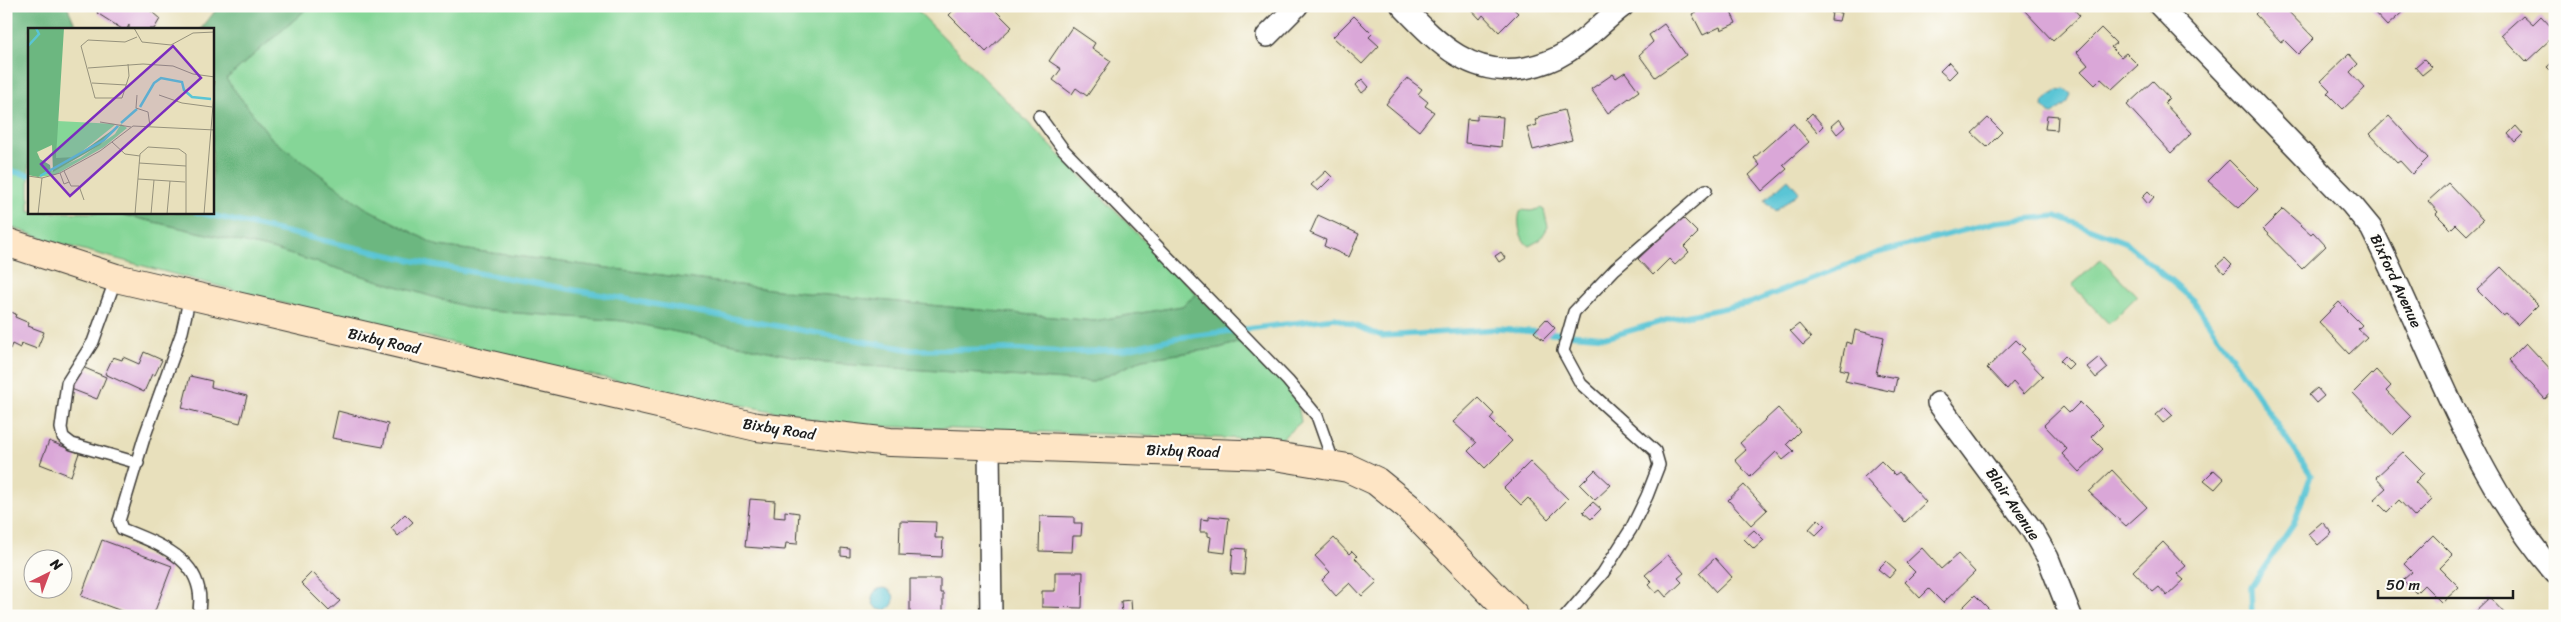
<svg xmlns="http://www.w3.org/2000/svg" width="2561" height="622" viewBox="0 0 2561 622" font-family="Sriracha,sans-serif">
<rect width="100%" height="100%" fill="#fdfcf7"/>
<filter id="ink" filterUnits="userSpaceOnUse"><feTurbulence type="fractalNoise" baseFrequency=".02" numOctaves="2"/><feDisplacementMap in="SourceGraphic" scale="10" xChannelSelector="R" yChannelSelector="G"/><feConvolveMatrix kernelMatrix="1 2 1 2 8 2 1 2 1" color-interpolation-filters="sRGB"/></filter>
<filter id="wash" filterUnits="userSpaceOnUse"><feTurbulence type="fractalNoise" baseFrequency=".0096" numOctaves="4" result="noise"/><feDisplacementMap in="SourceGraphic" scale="20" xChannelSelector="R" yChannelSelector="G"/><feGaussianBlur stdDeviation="1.12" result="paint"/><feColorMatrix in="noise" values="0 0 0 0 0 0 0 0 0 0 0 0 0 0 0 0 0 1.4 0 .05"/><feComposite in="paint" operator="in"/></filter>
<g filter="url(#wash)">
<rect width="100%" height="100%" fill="#e8e0bc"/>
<!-- green -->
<path fill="#85d697" stroke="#50795a" d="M310,6H913L1197,294L1182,306L1094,321L785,291L438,246L364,207L272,139L226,79Z
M6,165L29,173V212L115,213L272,249L477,310L624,321L825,363L1093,382L1143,359L1219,348L1244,341L1296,394L1301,422L1280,440L842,425L595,376L282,303L50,241L6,225Z
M1541,208L1544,210L1548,227L1540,240L1529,246C1519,240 1516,219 1521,210L1531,211Z
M2101,259L2137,296L2109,324L2072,285Z"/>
<!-- forest -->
<path fill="#6cb780" stroke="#446a4e" d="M6,6H67L77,29H29V175L6,169Z
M219,6H310L226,79L272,139L364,207L438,246L785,291L1094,321L1182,306L1197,294L1244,341L1219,348L1143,359L1093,382L825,363L624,321L477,310L272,249L115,213L212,212V29H201Z"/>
<!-- water -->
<path fill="#5ac5d5" stroke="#3b7078" d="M2065,89L2071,94L2068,102L2053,114L2049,113L2043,106L2044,101L2058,90Z
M1788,179L1799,192L1775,212L1765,200Z
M872 599a11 11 0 1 1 22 0a11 11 0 1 1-22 0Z"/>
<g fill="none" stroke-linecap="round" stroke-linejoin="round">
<!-- stream -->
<path stroke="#5ac5d5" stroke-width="5.5" d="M6,170L29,175
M196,212L433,265L913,350L1005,349L1068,352L1122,350L1175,338L1335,318L1382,336L1498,329L1608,337L1670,319L1750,303L1877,253L1996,222L2056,216L2125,242L2194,301L2311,475L2294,523L2251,587L2252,616"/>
</g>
<g id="blocks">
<!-- building -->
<path fill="#daa7d8" d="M101,6H145L160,19L154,29H129V25L127,29H122L97,13Z
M958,6H991L1012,27L986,52L949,15Z
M1468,6H1510L1518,13L1499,32L1483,15L1480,19Z
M1699,6H1728L1736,23L1721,30L1720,27L1703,35L1692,14L1701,9Z
M2029,6H2071L2080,16L2053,41L2024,10Z
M2263,6H2283L2314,38L2298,54L2284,40L2281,42L2255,14Z
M2376,6H2406L2407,8L2387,26L2372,10Z
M1832,12L1841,13L1839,21L1831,20Z
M2523,15L2533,24L2541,16L2555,31V35L2526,62L2501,35Z
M1354,16L1372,34L1369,37L1379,46L1362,64L1333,37Z
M1664,24L1686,55L1655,77L1639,55L1653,42L1649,35Z
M1072,27L1095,43L1092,48L1111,61L1087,96L1076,88L1072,94L1053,80L1061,69L1049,61Z
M2101,28L2116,43L2111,47L2121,57L2126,53L2138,65L2112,89L2101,79L2095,85L2081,71L2088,65L2077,52Z
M2349,54L2358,64L2350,72L2365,88L2343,109L2327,93L2330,90L2321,81Z
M2424,59L2432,67L2422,75L2415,67Z
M2555,60V75L2547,67Z
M1949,62L1957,71L1949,79L1940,71Z
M1625,72L1639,91L1608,113L1591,89L1613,74L1616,78Z
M1407,78L1422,89L1418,94L1428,102L1425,106L1434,112L1419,131L1386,104Z
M1362,79L1369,87L1362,93L1356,85Z
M2153,81L2169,98L2164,103L2192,133L2171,153L2127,105Z
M1564,110L1572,140L1533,150L1527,128L1537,125L1535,120L1539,119L1538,117Z
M1812,113L1823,126L1817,132L1806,119Z
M1477,115L1503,117L1501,147L1465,143L1467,119L1477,120Z
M2047,115L2058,116L2057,130L2045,129Z
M2389,116L2428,158L2412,174L2400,161L2397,163L2370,134Z
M1988,118L2002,132L1987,147L1972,133Z
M1839,119L1845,127L1837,134L1831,126Z
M1793,123L1809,142L1783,165L1787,169L1762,191L1749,175L1760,165L1754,158Z
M2516,126L2523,134L2515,142L2508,134Z
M2229,160L2258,189L2239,208L2208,181Z
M1326,171L1332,177L1318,191L1311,185Z
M2448,183L2483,220L2467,235L2456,224L2451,229L2436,214L2438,212L2428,201Z
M2148,191L2154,197L2148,204L2142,197Z
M2283,209L2311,234L2313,232L2326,246L2302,269L2263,229Z
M1318,215L1359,234L1349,257L1324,246L1326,240L1310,233Z
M1682,217L1698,233L1684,247L1689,252L1675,265L1669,259L1653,275L1638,259Z
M1501,252L1505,258L1499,262L1495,256Z
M2225,258L2232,265L2224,273L2217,265Z
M2501,267L2538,305L2518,325L2506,314L2503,316L2477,290Z
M2339,302L2362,325L2358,329L2367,337L2349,354L2319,322Z
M6,310L16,314L15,317L29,323L28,326L44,332L37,349L21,343L20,348L12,344L10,349L6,347Z
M1546,319L1555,328L1543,340L1534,332Z
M1799,324L1811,338L1803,345L1790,331Z
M1855,330L1884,337L1876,374L1897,378L1894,392L1845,381L1848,371L1840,369L1846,342L1852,344Z
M2016,340L2025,349L2021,353L2043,376L2024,394L2013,382L2007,389L1987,368Z
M2526,343L2555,374V390L2545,399L2509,360Z
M144,352L162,360L155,375L152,374L144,392L105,374L113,357L122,360L123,357L139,364Z
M2065,356L2073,364L2068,369L2060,361Z
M2099,357L2108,368L2096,378L2087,367Z
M80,366L106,377L97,399L71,389Z
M2376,370L2391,386L2386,391L2411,417L2393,435L2353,393Z
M190,376L212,381L211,387L247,396L240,423L182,408Z
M2317,388L2324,396L2316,403L2309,395Z
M1478,398L1494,414L1490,419L1512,441L1485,468L1468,451L1476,443L1453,422Z
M2080,402L2103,425L2091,437L2103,449L2079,472L2062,454L2067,449L2044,425L2063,407L2069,413Z
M2165,407L2173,415L2163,423L2156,415Z
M1778,408L1800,431L1787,444L1794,451L1783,460L1776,452L1750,477L1735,460L1746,450L1740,443Z
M338,411L388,424L383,447L332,438Z
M49,441L79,453L71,476L40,464Z
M2403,452L2424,473L2415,482L2432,500L2415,517L2399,500L2387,512L2374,499L2386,488L2376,477Z
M1881,461L1895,475L1899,472L1926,502L1905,522L1864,477Z
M1530,462L1568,499L1548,519L1528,498L1521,505L1504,488Z
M1595,470L1611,485L1595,500L1580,485Z
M2112,470L2147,507L2126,526L2089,492Z
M2214,470L2224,479L2215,489L2204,480Z
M1744,485L1767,510L1751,525L1728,500Z
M750,499L775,501L774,517L785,518V511L799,513L797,544L786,543L785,550L745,547Z
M1593,502L1601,509L1591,519L1583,512Z
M405,514L413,522L398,536L391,528Z
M1040,516L1074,517V523H1082L1081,536H1073L1072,552L1039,551Z
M1209,516L1229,518L1225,553L1209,551L1211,537L1208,536V532H1200L1201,519L1209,520Z
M1818,519L1825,526L1816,535L1809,529Z
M900,521L936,522L935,538H943L942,557L899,555Z
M2322,522L2332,533L2318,545L2308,534Z
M1754,530L1764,540L1754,549L1744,539Z
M2433,535L2453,555L2440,568L2459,587L2442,603L2424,585L2416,593L2403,580L2412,572L2404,564Z
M1334,538L1349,554L1352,551L1357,556L1355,558L1377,582L1362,596L1350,583L1336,596L1322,580L1330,572L1315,556Z
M102,540L172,566L153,616H135L81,596Z
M2163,542L2186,566L2177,574L2184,580L2167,596L2159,587L2153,592L2133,571Z
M841,548L850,549V557L841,556Z
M1233,548L1246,549L1244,575L1231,574Z
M1922,548L1941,569L1958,554L1975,572L1943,603L1929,589L1920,598L1905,582L1915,572L1906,563Z
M1668,555L1684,573L1678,578L1682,582L1666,597L1660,590L1656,593L1649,585L1652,582L1645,575Z
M1715,558L1732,577L1716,592L1699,573Z
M1886,561L1896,570L1889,578L1878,569Z
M312,572L340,601L329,611L301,583Z
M1055,572H1083L1082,608L1042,607V591H1055Z
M910,579H940V593H943V616H910Z
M1975,595L1996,616H1954Z
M2490,598L2507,616L2473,614Z
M1131,600L1132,614L1122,615L1121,601Z"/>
</g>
</g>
<g filter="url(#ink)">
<use href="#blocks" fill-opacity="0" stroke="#3b3934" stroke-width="1"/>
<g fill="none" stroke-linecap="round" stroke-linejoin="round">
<defs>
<path id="lane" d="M1039,116L1063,149L1288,381L1317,416L1334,464
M116,278L93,342L67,383L61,428L63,437L72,444L138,463
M190,296L182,332L144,438L119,521L122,529C162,545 210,562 198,616
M1566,616L1603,573L1631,529L1647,496L1659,465L1655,451L1581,384L1563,351L1574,312L1615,269L1706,190"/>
<path id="street" d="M1402,6C1437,42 1470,78 1525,68C1541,65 1553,61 1567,52C1587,40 1604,20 1623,6
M2160,6L2352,205L2371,228C2430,344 2469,473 2555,573
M1267,36L1297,6
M1938,403L2032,530L2048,558L2071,616
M989,447L991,616"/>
<path id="secondary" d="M6,242L116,278L757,427L890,442L1269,455L1348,468L1376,481L1408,507L1514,616"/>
</defs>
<!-- lane casing -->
<use href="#lane" stroke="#3b3934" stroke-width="14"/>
<!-- street casing -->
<use href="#street" stroke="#3b3934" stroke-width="24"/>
<!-- secondary casing -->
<use href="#secondary" stroke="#3b3934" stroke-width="30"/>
<!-- lane -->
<use href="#lane" stroke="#fff" stroke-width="11"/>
<!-- street -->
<use href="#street" stroke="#fff" stroke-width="21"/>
<!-- secondary -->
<use href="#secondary" stroke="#fee5c5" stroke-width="28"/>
</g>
</g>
<g text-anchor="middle" stroke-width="4.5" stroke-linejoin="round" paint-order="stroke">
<!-- street labels -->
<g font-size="15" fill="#1c1c1c" stroke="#fdfcf7">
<text transform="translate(2396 281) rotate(65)" y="5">Bixford Avenue</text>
<text transform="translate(384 341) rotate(13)" y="5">Bixby Road</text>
<text transform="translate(779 429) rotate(9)" y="5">Bixby Road</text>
<text transform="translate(1183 451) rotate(2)" y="5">Bixby Road</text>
<text transform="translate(2013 504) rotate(56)" y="5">Blair Avenue</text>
</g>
</g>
<!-- overview -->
<g transform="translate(28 28)">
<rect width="186" height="186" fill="#e8e0bc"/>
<path d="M29,93L88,96L47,129L33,131L28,130ZM93,96L99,100L76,119L27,147L10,149L52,130L87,106Z" fill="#85d697"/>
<path d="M0,0H36L28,130L47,129L93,96L72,117L25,144L24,117L9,124L12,131L22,137L23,144L10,149L0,147Z" fill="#6cb780"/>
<path fill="none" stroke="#5ac5d5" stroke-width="2.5" d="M0,18L11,6L8,0M112,79L126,55L133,50L154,54L156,62L164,69L183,71M93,95L109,81M12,148L76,112L90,98"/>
<path fill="none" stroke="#96927c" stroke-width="1" d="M106,0L114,14L143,17L165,5L187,4M100,36L101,48L94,70H67L53,18L60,12L97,14L109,9M60,40L115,36L145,38L165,46L187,49M64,55L98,57M109,67L108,80L120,84L122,98M131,67L154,75L184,79M72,94L103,99M84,114L97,126L112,128M111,135L158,138M36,143L43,158H51L56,172M32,145L36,156L41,154M0,148L14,150L32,145L72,123L105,98L187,102M110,151L157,154M10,186L14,150M107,186L112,126L120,119L151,121L158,126V186M123,186L126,152M139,186L142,153M176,186L187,53"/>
<path fill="#7b2cbf" fill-opacity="0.15" stroke="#7b2cbf" stroke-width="2.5" d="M145,18L173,50L42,168L13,136Z"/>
<rect width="186" height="186" fill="none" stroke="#1c1c1c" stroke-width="2.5"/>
</g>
<!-- margin -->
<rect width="2561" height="622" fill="none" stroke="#fdfcf7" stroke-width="25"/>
<!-- north arrow -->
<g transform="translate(48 574) rotate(42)"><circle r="24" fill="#fdfcf7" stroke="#a3a29f"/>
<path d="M0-4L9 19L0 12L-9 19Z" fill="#d1495b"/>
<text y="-8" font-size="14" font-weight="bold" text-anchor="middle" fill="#1c1c1c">N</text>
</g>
<!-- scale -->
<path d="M2378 590v8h135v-8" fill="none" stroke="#1c1c1c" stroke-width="2.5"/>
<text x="2386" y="590" font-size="15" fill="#1c1c1c" stroke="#fdfcf7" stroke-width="4" paint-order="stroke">50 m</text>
</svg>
